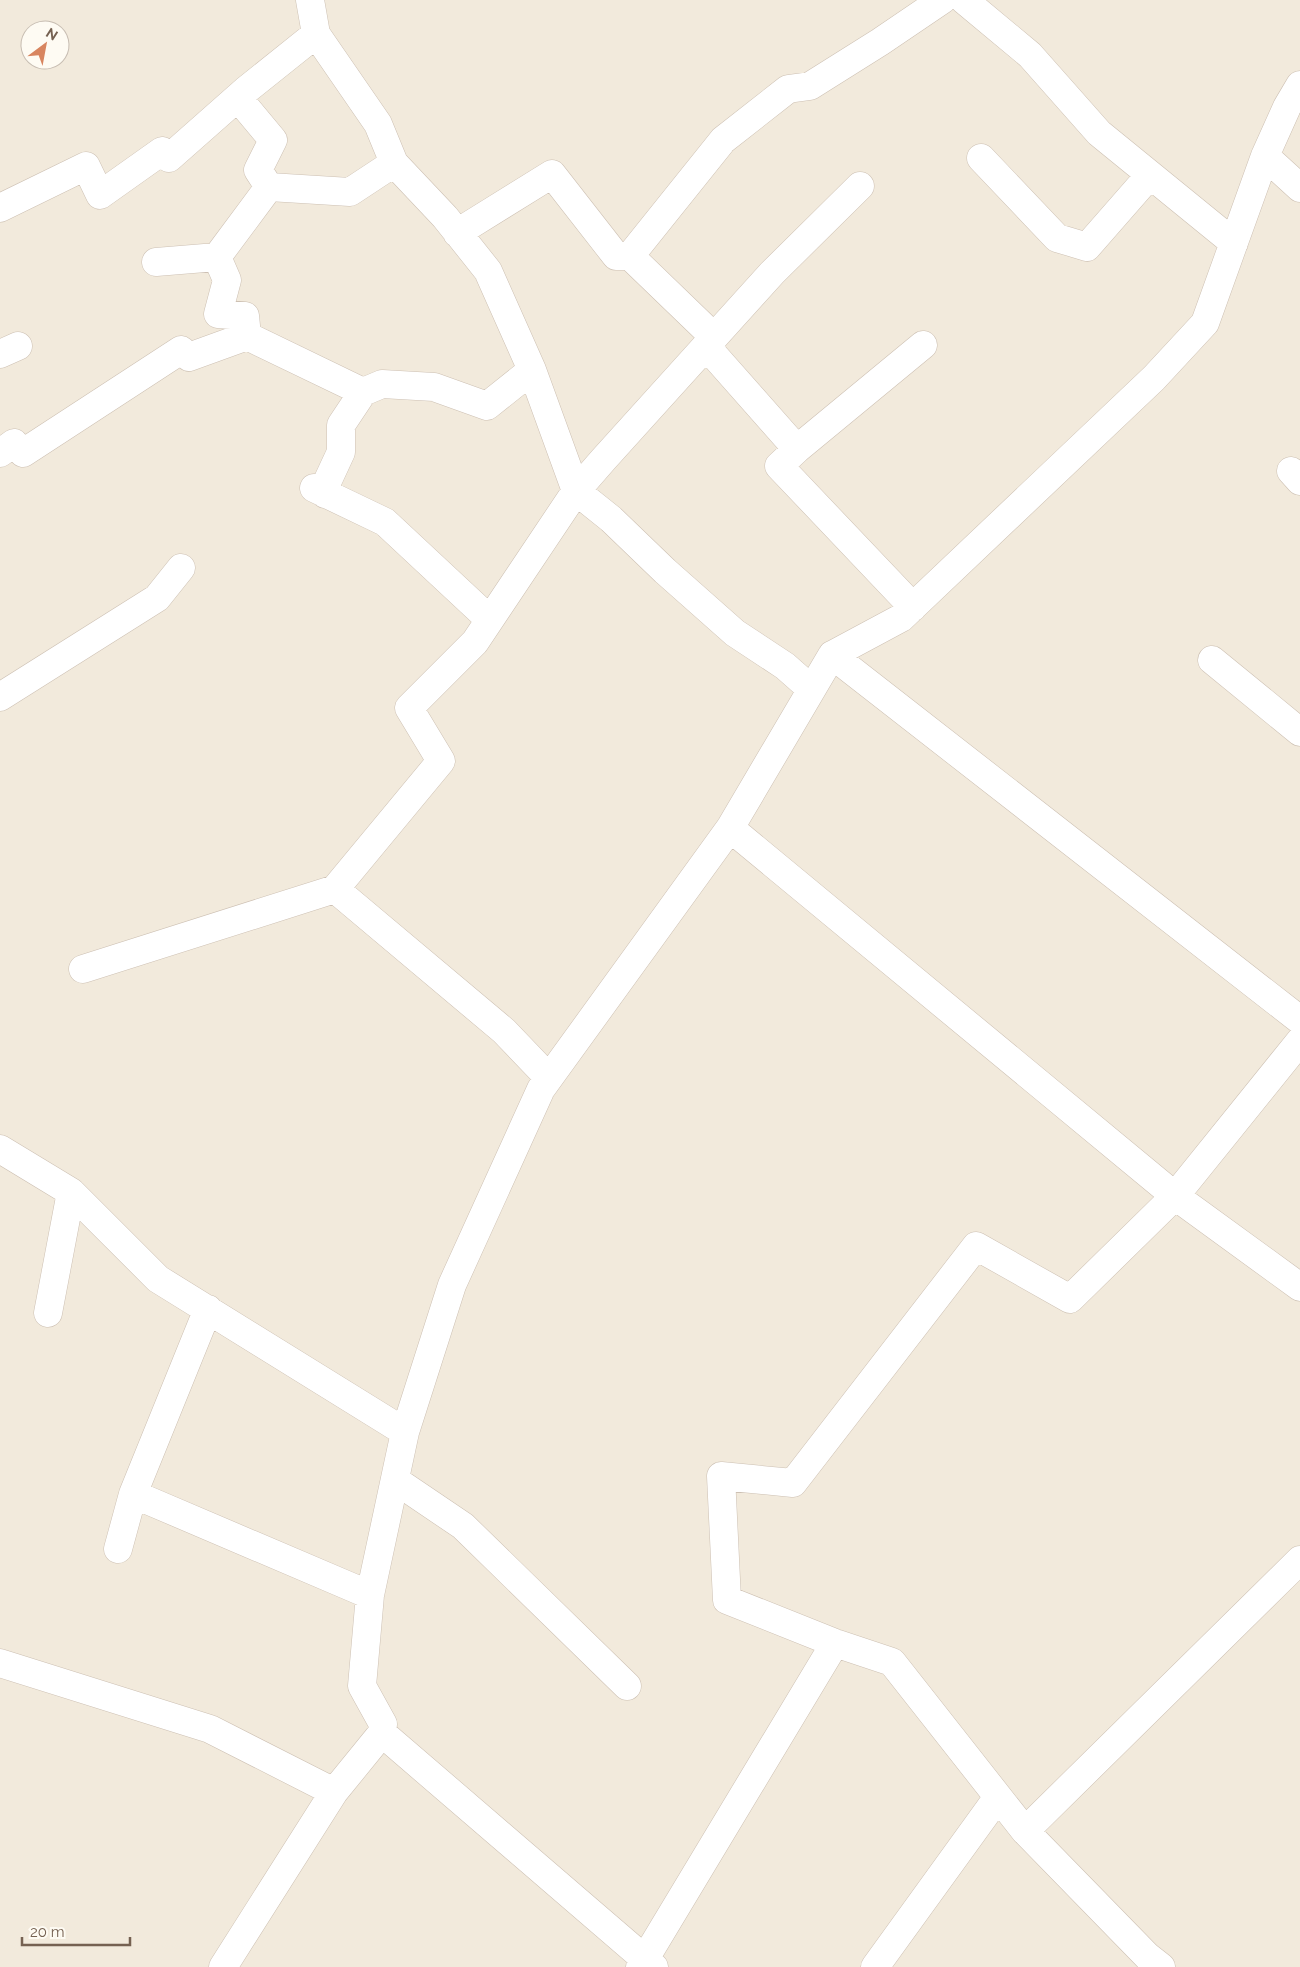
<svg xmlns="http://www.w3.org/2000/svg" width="1300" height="1967" viewBox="0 0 1300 1967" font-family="Raleway,sans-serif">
<rect width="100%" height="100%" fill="#fbf7ed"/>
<!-- residential -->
<path fill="#f2eadc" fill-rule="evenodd" d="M0,0H1300V1967H0ZM30,30H60V60H30Z"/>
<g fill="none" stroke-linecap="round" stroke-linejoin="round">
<defs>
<path id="minor" d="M310,0L316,34L378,124L394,163L445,217L488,271L532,370L576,491L611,519L665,571L735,633L785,666L811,689
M964,0L1030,55L1099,133L1234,243
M238,98L273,140L258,170L269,187
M1265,156L1300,188
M981,158L1057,238L1087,247L1150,175
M0,208L86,166L100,195L162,151L169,158L246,90L316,34
M457,233L552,174L616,256H630L714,337
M630,256L723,140L788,89L810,86L880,42L942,0
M217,257L227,280L218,314L245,316L247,336
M156,262L217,257L269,187L350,192L394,163
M706,346L797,449
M0,354L18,346
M0,453L14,443L23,453L181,350L189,357L247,336L363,392
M1291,471L1300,481
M314,488L385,522L489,619
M325,494L328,480L341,452V425L363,392L382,384L434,387L487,406L532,370
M913,607L779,466L797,449L923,345
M832,655L1300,1020
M1212,660L1300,732
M0,697L157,598L181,568
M730,828L1175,1196L1300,1287
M335,889L504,1031L549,1078
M83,969L335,889L441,761L409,708L475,642L576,491L603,460L772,273L860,186
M1300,1041L1175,1196L1070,1299L976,1246L793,1483L721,1476L727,1600L835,1643L892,1662L1025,1831L1300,1560
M0,1149L71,1192L158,1279L405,1432
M48,1313L71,1192
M395,1480L463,1526L627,1686
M133,1494L370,1595
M118,1549L133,1494L208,1309
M0,1663L210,1729L334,1792
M382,1733L654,1967
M1025,1831L1147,1956L1161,1967
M223,1967L334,1792L382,1733L383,1724L362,1686L370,1595L405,1432L452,1285L541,1089L730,828L832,655L901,618L1154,378L1205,323L1265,156L1287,107L1300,85
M640,1967L835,1643
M875,1967L998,1797"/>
</defs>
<!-- minor casing -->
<use href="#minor" stroke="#cdc0b3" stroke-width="29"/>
<!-- minor -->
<use href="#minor" stroke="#fff" stroke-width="28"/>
</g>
<!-- north arrow -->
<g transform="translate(45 45) rotate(32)"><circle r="24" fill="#fefbf3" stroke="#c7bdb2"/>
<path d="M0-4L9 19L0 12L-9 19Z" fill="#d8855f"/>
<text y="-8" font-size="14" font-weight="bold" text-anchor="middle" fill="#756151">N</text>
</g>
<!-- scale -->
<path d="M22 1937v8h108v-8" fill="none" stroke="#756151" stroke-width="2.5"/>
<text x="30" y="1937" font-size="15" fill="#756151" stroke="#fefbf3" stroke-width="4" paint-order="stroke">20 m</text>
</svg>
